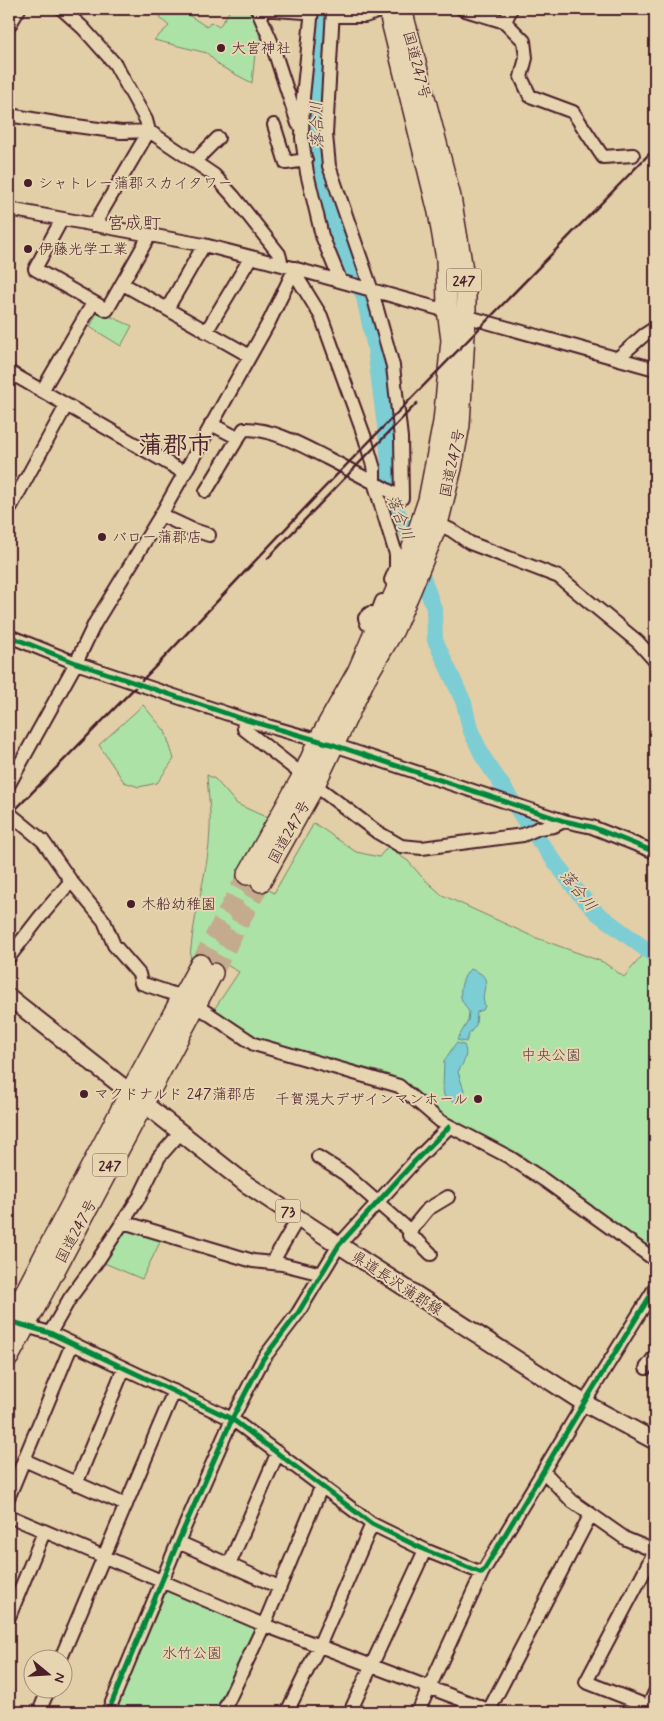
<svg xmlns="http://www.w3.org/2000/svg" width="664" height="1721" viewBox="0 0 664 1721" font-family="Mynerve,'Klee One',sans-serif">
<rect width="100%" height="100%" fill="#e2cea7"/>
<filter id="ink" filterUnits="userSpaceOnUse"><feTurbulence type="fractalNoise" baseFrequency=".02" numOctaves="2"/><feDisplacementMap in="SourceGraphic" scale="10" xChannelSelector="R" yChannelSelector="G"/><feConvolveMatrix kernelMatrix="1 2 1 2 8 2 1 2 1" color-interpolation-filters="sRGB"/></filter>
<g filter="url(#ink)">
<!-- green -->
<path fill="#ace2a5" stroke="#7b8068" d="M165,9H179L207,27L211,22L219,27L229,12L226,9H255L260,40L256,43L252,83L220,66L207,53L154,40L169,26L160,18Z
M98,311L132,326L121,346L90,327Z
M143,705L165,731L174,759L157,783L139,787L124,782L99,745Z
M207,775L215,779L237,804L270,819L240,873L274,893L314,823L356,852L379,857L390,844L396,853L408,861L422,877L442,895L534,937L603,962L624,977L643,955H653L655,957V1256L521,1155L446,1118L404,1081L384,1073L260,1040L213,1011L239,972L200,950L190,969C189,923 209,876 210,829C211,811 208,793 207,775Z
M123,1228L163,1236L142,1279L102,1262Z
M167,1590L257,1629L218,1712H115Z"/>
<!-- water -->
<path fill="#7ccdd4" stroke="#688790" d="M470,969C498,977 478,989 485,1006L483,1010L477,1012L476,1025L469,1034L466,1042L457,1040L468,1021L469,1012C467,1008 464,1004 462,1001C458,991 463,976 470,969Z
M456,1043L464,1045C469,1056 463,1063 458,1072L464,1090L463,1100L459,1103L450,1100L444,1096L443,1088L444,1061Z"/>
<g fill="none" stroke-linecap="round" stroke-linejoin="round">
<!-- stream -->
<path stroke="#688790" stroke-width="2.5" d="M537,835L549,833"/>
<!-- river -->
<path stroke="#7ccdd4" stroke-width="16" d="M324,9L313,108L320,189L329,215L364,297L375,348L388,450L390,495L396,510L406,528L434,609L435,640L464,703L470,729L483,757L504,788L526,823L576,890L597,913L655,956"/>
<!-- highway-tunnel -->
<path stroke="#c4ab8e" stroke-width="19" stroke-dasharray="19 9" stroke-linecap="butt" d="M200,964L247,875
M213,973L261,882"/>
<defs>
<path id="minor" d="M62,9L83,28L115,64L146,120L149,131L94,225
M257,9L271,41L298,124
M260,9L305,12
M312,9L303,97L302,138L307,173L322,236L340,280
M333,9L326,135L329,166L371,288L393,366L401,438L402,498
M462,9L505,22L524,41L526,58L521,77L530,96L573,112L603,157L633,155
M333,16H365L386,9
M505,22L511,9
M9,26L19,9
M9,115L61,124L121,132L149,131L214,175L234,197L279,254L282,265
M274,125L286,163L306,160
M194,162L218,138
M9,209L204,245L282,265L655,369
M62,219L35,269L107,310L149,236
M295,268L297,277L321,316L365,438L374,469V482L396,554V568L391,580
M123,284L250,356
M167,309L204,245
M206,332L251,257
M618,358L644,335L655,328
M9,372L185,473
M42,391L93,303
M211,424L238,438L244,429C272,428 303,446 327,458C352,471 377,484 402,498
M206,491L238,438
M9,510L66,406
M161,515L191,529L209,535
M438,524L451,530L470,543L559,577L638,642L655,661
M376,628L367,624L365,618L370,613L377,614L382,601
M9,636L76,663L243,719L334,745L564,821L592,827L655,852
M243,719L244,729L295,769
M9,784L76,663L95,623L161,515L269,322L295,268
M315,785L377,832L401,846L422,848L523,835L539,828L554,826L564,821
M9,813L43,841L71,881L104,921L114,945L139,974L141,983L182,997
M9,957L40,917L71,881
M197,1006L254,1044L399,1086L440,1121L509,1157L544,1180L655,1260
M318,1157L345,1174L410,1231
M123,1222L253,1261L282,1264L322,1274
M431,1254L420,1243L409,1235L410,1231L428,1209L448,1197
M272,1263L298,1218
M19,1324L50,1333L232,1419L372,1524L425,1550L482,1573L584,1403L655,1288
M50,1333L70,1298L98,1260L140,1196L159,1157L181,1132
M646,1368L655,1356
M24,1460L126,1505
M543,1471L572,1501L626,1539L655,1551
M76,1484L124,1368
M9,1496L72,1344
M9,1516L264,1625L494,1712
M178,1542L279,1587
M655,1551L586,1682L655,1709
M229,1565L278,1452
M9,1617L44,1532
M61,1658L174,1391
M39,1712L49,1688
M108,1712L178,1542L232,1419L263,1359L298,1313L339,1245L415,1161L449,1127
M223,1712L264,1625L322,1485
M287,1712L319,1646L372,1524
M350,1712L425,1550
M418,1712L482,1573
M488,1712L591,1514
M646,1712L655,1692"/>
<path id="major" d="M9,997L246,1184L339,1245L584,1403L655,1441"/>
<path id="highway" d="M247,875L304,773L318,741L357,672L376,628L384,617L404,571L428,500L443,422L451,340L447,310L446,259L438,212L388,9
M261,882L315,785L366,678L394,630L412,588L438,524L452,468L460,425L466,315V294L461,257L451,197L402,9
M9,1322L130,1092L200,964
M9,1357L213,973"/>
</defs>
<!-- minor casing -->
<use href="#minor" stroke="#4a1f2b" stroke-width="16"/>
<!-- major casing -->
<use href="#major" stroke="#4a1f2b" stroke-width="20"/>
<!-- highway casing -->
<use href="#highway" stroke="#4a1f2b" stroke-width="22"/>
<!-- minor -->
<use href="#minor" stroke="#e7d5b2" stroke-width="12"/>
<!-- major -->
<use href="#major" stroke="#e7d5b2" stroke-width="16"/>
<!-- highway -->
<use href="#highway" stroke="#e7d5b2" stroke-width="19"/>
<!-- rail -->
<path stroke="#4a1f2b" stroke-width="2.5" d="M268,558L417,403
M9,816L157,665L321,491L655,148"/>
<defs>
<path id="cycleway" d="M9,636L76,663L243,719L334,745L564,821L592,827L655,852
M9,1321L50,1333L232,1419L372,1524L425,1550L482,1573L584,1403L655,1288
M108,1712L178,1542L232,1419L263,1359L298,1313L339,1245L415,1161L449,1127"/>
</defs>
<!-- cycleway casing -->
<use href="#cycleway" stroke="#e7d5b2" stroke-width="8"/>
<!-- cycleway -->
<use href="#cycleway" stroke="#00873e" stroke-width="5"/>
</g>
</g>
<!-- markers -->
<g fill="#4a1f2b" stroke="#e7d5b2" stroke-width="2">
<circle cx="221" cy="48" r="5"/>
<circle cx="28" cy="183" r="5"/>
<circle cx="28" cy="249" r="5"/>
<circle cx="102" cy="537" r="5"/>
<circle cx="131" cy="904" r="5"/>
<circle cx="84" cy="1094" r="5"/>
<circle cx="478" cy="1099" r="5"/>
</g>
<g text-anchor="middle" stroke-width="4" stroke-linejoin="round" paint-order="stroke">
<!-- shield labels -->
<g fill="#e7d5b2" stroke="#795654" stroke-width="1">
<rect x="446.5" y="268.5" width="35" height="23" rx="4"/>
<rect x="92.5" y="1153.5" width="35" height="23" rx="4"/>
<rect x="275.5" y="1199.5" width="25" height="23" rx="4"/>
</g>
<g font-size="14" font-weight="bold" fill="#4a1f2b">
<text x="464" y="285">247</text>
<text x="110" y="1170">247</text>
<text x="288" y="1216">73</text>
</g>
<!-- poi labels -->
<g font-size="15" fill="#4a1f2b" stroke="#e7d5b2" text-anchor="start">
<text x="231" y="53">大宮神社</text>
<text x="38" y="188">シャトレー蒲郡スカイタワー</text>
<text x="38" y="254">伊藤光学工業</text>
<text x="112" y="542">バロー蒲郡店</text>
<text x="141" y="909">木船幼稚園</text>
<text x="94" y="1099">マクドナルド 247蒲郡店</text>
<text x="468" y="1104" text-anchor="end">千賀滉大デザインマンホール</text>
</g>
<!-- street labels -->
<g font-size="15" fill="#4a1f2b" stroke="#e7d5b2">
<text transform="translate(417 65) rotate(75)" y="5">国道247号</text>
<text transform="translate(452 463) rotate(-78)" y="5">国道247号</text>
<text transform="translate(289 832) rotate(-61)" y="5">国道247号</text>
<text transform="translate(76 1231) rotate(-62)" y="5">国道247号</text>
<text transform="translate(397 1283) rotate(33)" y="5">県道長沢蒲郡線</text>
</g>
<!-- park labels -->
<g font-size="15" fill="#593c3d" stroke="#e7d5b2">
<text x="551" y="1060">中央公園</text>
<text x="192" y="1658">水竹公園</text>
</g>
<!-- water labels -->
<g font-size="16" font-style="italic" fill="#523944" stroke="#e7d5b2">
<text transform="translate(316 125) rotate(-92)" y="6">落合川</text>
<text transform="translate(401 517) rotate(69)" y="6">落合川</text>
<text transform="translate(579 890) rotate(51)" y="6">落合川</text>
</g>
<!-- quarter labels -->
<g font-size="18" fill="#4a1f2b" stroke="#e7d5b2">
<text x="134" y="229">宮成町</text>
</g>
<!-- town labels -->
<g font-size="25" font-weight="bold" fill="#4a1f2b" stroke="#e7d5b2">
<text x="175" y="453">蒲郡市</text>
</g>
</g>
<!-- margin -->
<rect width="664" height="1721" fill="none" stroke="#e7d5b2" stroke-width="30"/>
<rect x="15" y="15" width="634" height="1691" fill="none" stroke="#4a1f2b" stroke-width="2" filter="url(#ink)"/>
<!-- north arrow -->
<g transform="translate(48 1674) rotate(108)"><circle r="24" fill="#e7d5b2" stroke="#a88c7c"/>
<path d="M0-4L9 19L0 12L-9 19Z" fill="#4a1f2b"/>
<text y="-8" font-size="14" font-weight="bold" text-anchor="middle" fill="#4a1f2b">N</text>
</g>
</svg>
